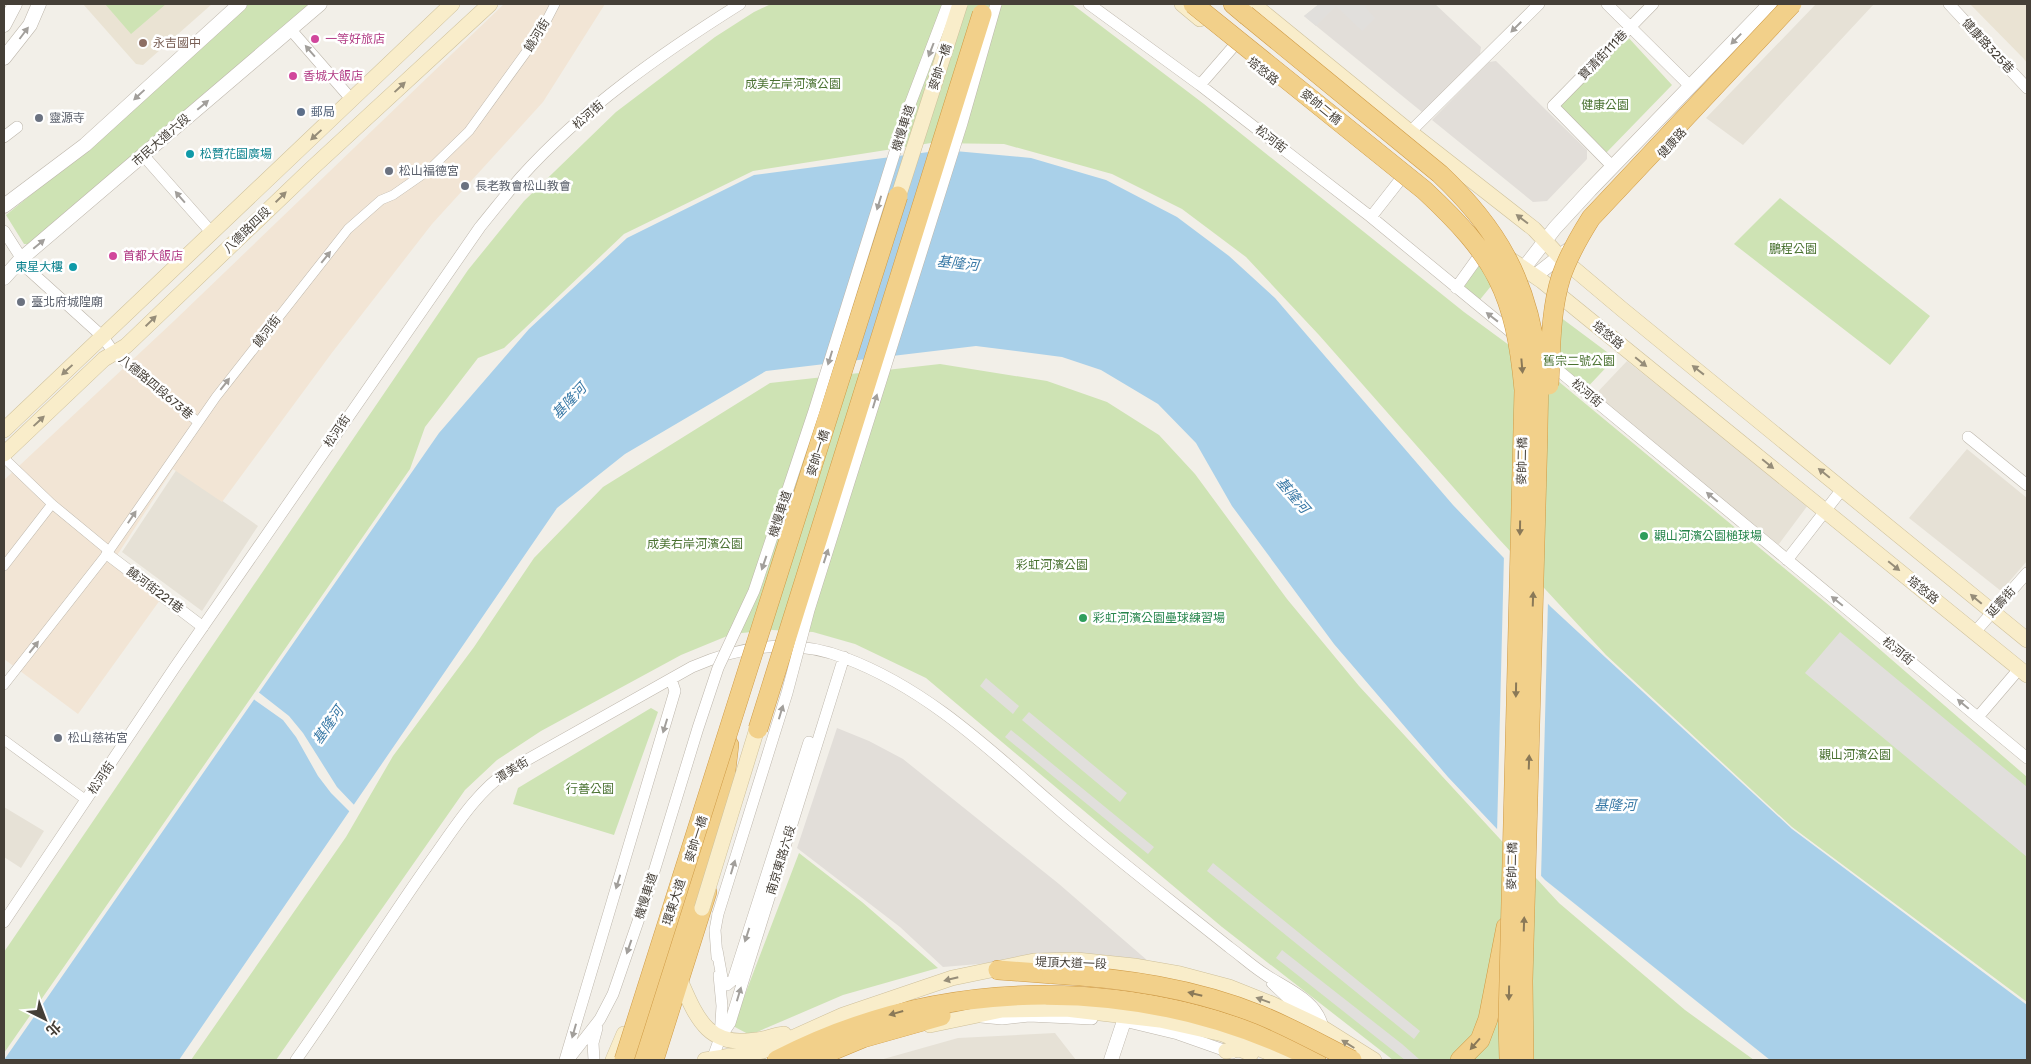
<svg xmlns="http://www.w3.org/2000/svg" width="2031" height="1064" viewBox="0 0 2031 1064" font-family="Rubik,'Noto Sans TC',sans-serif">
<rect width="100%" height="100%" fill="#f2efe8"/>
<!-- residential -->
<path fill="#e6e1d6" d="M1816,4H1874L1743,145L1706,118Z
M1627,361L1808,505L1776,548L1591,399Z
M1967,449L2027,498V561L2001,591L1909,518Z
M177,469L258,526L202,611L122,552Z
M4,807L44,831L21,868L4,857Z
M1055,1033L1076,1060H880L958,1038Z"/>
<!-- commercial -->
<path fill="#f2e5d5" d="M504,4H605L543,102L432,224L331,354L222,502L173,469L114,560L160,600L78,714L4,659V480L175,320Z"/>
<!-- industrial -->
<path fill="#e2ded9" d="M1319,4H1435L1481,47L1480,54L1422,112L1304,16Z
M1496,61L1587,150V159L1547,201L1533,202L1432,120L1489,62Z
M837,728L869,741L903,759L1059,884L1148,961L1063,957L943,967L900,927L797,848Z"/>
<!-- education -->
<path fill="#eae3d3" d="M83,4H212L143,65L136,64Z
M1970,4H2027V63L2024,59Z"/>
<!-- green -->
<path fill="#cee3b4" d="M105,4H166L131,34Z
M246,4H313L28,244H24L6,215L64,168Z
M771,4H1072L1204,104L1464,312L1558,381L1831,607L2027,777V1002L1792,827L1606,655L1498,538L1319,335L1246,257L1182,209L1112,174L1004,144L931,143L753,171L624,234L504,348L478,358L425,427L410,469L4,1053V952L468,270L524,201L616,112L715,37L754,12Z
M1626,35L1672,85L1606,153L1556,106Z
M1780,198L1930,316L1890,365L1734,244Z
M1479,266L1496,280L1478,302L1461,289Z
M1560,317L1615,358L1582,393L1554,370Z
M940,364L1047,381L1107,402L1159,435L1195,474L1287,599L1359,686L1559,903L1685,1010L1754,1060H1393L1222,927L926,678L855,644L813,632L772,630L732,634L681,655L541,731L497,760L465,790L276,1060H191L346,837L393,756L474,647L534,558L603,487L770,383Z
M651,708L658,712L614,835L513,804L518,788Z
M799,853L862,902L938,968L843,995L750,1035L733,1026Z"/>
<!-- parking -->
<path fill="#e1dfdc" d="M1319,4H1368L1365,7L1375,18L1362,31L1336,6L1316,26L1304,16Z
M1840,632L2027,787V857L1805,673Z
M986,678L1019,706L1013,714L980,686Z
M1029,712L1127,793L1120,802L1022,720Z
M1011,730L1154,847L1148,854L1005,737Z
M1213,863L1420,1031L1414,1039L1207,871Z
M1282,950L1402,1044L1420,1060H1405L1276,958Z"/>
<!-- water -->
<path fill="#a9d0e9" d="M944,150L1031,158L1106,180L1177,217L1229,256L1275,298L1453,505L1551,607L1605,657L1792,829L2027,1005V1060H1770L1545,880L1448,777L1334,644L1232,506L1196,443L1158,404L1101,370L1062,357L976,346L766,371L625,454L557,508L179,1060H4L439,433L529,329L627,238L754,175Z"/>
<!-- pier -->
<path fill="#f2efe8" d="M1504,554L1548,600L1541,879L1497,833Z
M257,691L289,716L303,733L337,787L356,807L351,813L331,793L318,776L296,737L283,720L252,698Z"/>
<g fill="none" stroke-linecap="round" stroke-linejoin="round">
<defs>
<path id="pedestrian" d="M114,353L198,422
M4,458L52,504L109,551
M4,566L52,504
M4,685L109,551L216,397L348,229L381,200L393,195L429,170L469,131L540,33L555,4
M4,740L86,800"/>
<path id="minor" d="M1089,4L1200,85L1371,217L1517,337
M1607,4L1690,86
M1949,4L2027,88
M291,30L352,100
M1200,85L1233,47
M1410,132L1539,4
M4,137L17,127
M143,155L212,233
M1612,166L1553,106L1653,4
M1371,217L1400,180
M4,231L29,270L103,337L114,353
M1456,288L1484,249
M1547,361L2027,758
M1968,437L2027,485
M107,554L203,627
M1787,560L1843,488
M1975,632L2027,573
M1978,717L2019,669
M4,922L175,667L480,227C494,210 507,193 521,177C583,108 662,53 740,4
M717,950L723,983L727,985L733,980L809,742
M717,957L715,930L718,914
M719,975L722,1006L720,1037
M1272,983L1307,1016
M981,1017L1002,1019L1029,1016L1092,1019
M1128,1022L1178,1034L1232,1053
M296,1060C342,995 384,927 430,862C454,829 475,793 509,770L692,667C742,645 793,638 845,658C925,688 986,746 1049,801C1107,852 1169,899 1229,947C1240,955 1251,965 1263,973C1284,988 1318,999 1323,1028
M565,1060L675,691L671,679
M568,1060L600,1019L613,994L645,901
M594,1060L593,1043L597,1028
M712,1060L720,1038L730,1023L844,657"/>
<path id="tertiary" d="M4,25L15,4
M4,58L30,25L39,4
M4,206L85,145L240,4
M1524,268L1555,228L1590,190L1770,4
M1535,276L1568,250
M4,278L21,259L320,4
M1111,1060L1124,1021"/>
<path id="secondary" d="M1182,4L1200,19
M1253,4L1410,132L1534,229L1560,257L1623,310L2027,640
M1504,255L1542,281L2027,675
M4,430L452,4
M4,454L104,359L126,346L310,170L490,4
M680,980C697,1019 708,1048 757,1040C766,1039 775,1035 784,1034
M930,1025L1002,1010L1066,1009L1160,1020L1223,1034L1287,1060
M1226,1051L1240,1049L1251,1054
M613,1060L624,1034
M705,1060L763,1051L843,1015L952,978L1034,961L1076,960L1134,966L1180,974L1229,987L1272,1004L1323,1028L1374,1060"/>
<path id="trunk" d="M1233,4L1246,15
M998,970L1052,974
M639,1060L723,795L729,745
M654,1060L707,892
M777,1060C945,973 1147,974 1316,1060
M810,1060L863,1038L941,1016
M1460,1060L1480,1040L1488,1019L1506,927"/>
</defs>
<!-- pedestrian casing -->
<use href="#pedestrian" stroke="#bdb6ab" stroke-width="10"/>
<!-- minor casing -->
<use href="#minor" stroke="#bdb6ab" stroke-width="12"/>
<!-- tertiary casing -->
<use href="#tertiary" stroke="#bdb6ab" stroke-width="15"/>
<!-- secondary casing -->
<use href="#secondary" stroke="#cec09b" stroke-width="16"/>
<!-- trunk casing -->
<use href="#trunk" stroke="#cf9a45" stroke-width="20"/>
<!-- pedestrian -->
<use href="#pedestrian" stroke="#fff" stroke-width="9"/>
<!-- minor -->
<use href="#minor" stroke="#fff" stroke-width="11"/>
<!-- tertiary -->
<use href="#tertiary" stroke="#fff" stroke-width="14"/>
<!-- secondary -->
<use href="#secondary" stroke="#f9edca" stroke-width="15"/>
<!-- trunk -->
<use href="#trunk" stroke="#f2d08a" stroke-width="19"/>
<defs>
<path id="minor-bridge" d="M645,901L698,728L718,668L754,591L814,411L909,107L948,4
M718,914L787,693L809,610L962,123L996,4"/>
<path id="secondary-bridge" d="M895,207L960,4
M702,908L760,719"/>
<path id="trunk-bridge" d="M1193,4L1424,190C1496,257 1515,292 1524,390L1508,1020L1509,1060
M1246,15L1440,174C1497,228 1527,280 1537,359C1540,383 1538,409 1538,432L1523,981L1524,1060
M1549,385C1551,349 1550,312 1561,277C1568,256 1579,237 1591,218L1792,4
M758,729L982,14
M1052,974C1123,978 1193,988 1260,1015C1292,1028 1322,1045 1352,1060
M624,1060L898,196"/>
</defs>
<!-- minor-bridge casing -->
<use href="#minor-bridge" stroke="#bdb6ab" stroke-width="12" stroke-linecap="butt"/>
<!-- secondary-bridge casing -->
<use href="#secondary-bridge" stroke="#cec09b" stroke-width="16" stroke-linecap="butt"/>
<!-- trunk-bridge casing -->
<use href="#trunk-bridge" stroke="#cf9a45" stroke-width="20" stroke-linecap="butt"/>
<!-- minor-bridge -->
<use href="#minor-bridge" stroke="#fff" stroke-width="11"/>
<!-- secondary-bridge -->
<use href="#secondary-bridge" stroke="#f9edca" stroke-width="15"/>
<!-- trunk-bridge -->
<use href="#trunk-bridge" stroke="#f2d08a" stroke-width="19"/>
</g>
<!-- one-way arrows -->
<defs><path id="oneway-solid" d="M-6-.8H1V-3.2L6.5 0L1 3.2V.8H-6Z" transform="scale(1.25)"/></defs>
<g fill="#a29f9b">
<use href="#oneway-solid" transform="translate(1516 27) rotate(135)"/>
<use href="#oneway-solid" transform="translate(24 33) rotate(-53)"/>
<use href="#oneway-solid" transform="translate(1736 39) rotate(134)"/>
<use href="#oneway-solid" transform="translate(931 50) rotate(111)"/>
<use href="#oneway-solid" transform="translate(310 51) rotate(-131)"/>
<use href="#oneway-solid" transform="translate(139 95) rotate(137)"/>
<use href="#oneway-solid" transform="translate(203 105) rotate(-40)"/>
<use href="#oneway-solid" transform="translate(180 197) rotate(-131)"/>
<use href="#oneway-solid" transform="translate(879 203) rotate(107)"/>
<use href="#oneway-solid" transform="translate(39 244) rotate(-40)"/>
<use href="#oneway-solid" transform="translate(326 257) rotate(-51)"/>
<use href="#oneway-solid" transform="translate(1492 317) rotate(-142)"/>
<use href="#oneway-solid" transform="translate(830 358) rotate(107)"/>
<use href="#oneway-solid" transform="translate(225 384) rotate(-52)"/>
<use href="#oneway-solid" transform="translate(875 401) rotate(-73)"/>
<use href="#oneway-solid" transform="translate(1712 497) rotate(-140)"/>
<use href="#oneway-solid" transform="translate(132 517) rotate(-56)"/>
<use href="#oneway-solid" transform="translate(826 556) rotate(-72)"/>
<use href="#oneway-solid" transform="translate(764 563) rotate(109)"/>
<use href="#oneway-solid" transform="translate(1837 601) rotate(-141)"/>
<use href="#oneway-solid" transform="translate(34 647) rotate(-52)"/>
<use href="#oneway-solid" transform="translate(1963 704) rotate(-140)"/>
<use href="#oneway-solid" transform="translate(781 712) rotate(-73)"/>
<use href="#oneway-solid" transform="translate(665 726) rotate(107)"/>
<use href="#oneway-solid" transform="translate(733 867) rotate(-73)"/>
<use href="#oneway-solid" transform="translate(618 882) rotate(107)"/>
<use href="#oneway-solid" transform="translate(747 935) rotate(108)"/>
<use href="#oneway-solid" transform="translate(629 947) rotate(109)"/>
<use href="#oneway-solid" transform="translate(739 994) rotate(-73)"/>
<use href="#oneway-solid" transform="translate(574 1031) rotate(106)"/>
</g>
<g fill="#968d79">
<use href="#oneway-solid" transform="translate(400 87) rotate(-43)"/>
<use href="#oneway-solid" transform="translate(316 135) rotate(137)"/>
<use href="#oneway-solid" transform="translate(281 197) rotate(-44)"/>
<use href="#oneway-solid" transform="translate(1522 219) rotate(-143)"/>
<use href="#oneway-solid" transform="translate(151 321) rotate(-44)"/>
<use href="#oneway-solid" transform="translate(1641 362) rotate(39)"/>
<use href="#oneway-solid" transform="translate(67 370) rotate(137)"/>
<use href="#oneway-solid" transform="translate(1698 370) rotate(-142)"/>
<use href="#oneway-solid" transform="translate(39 421) rotate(-43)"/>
<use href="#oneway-solid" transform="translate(1768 464) rotate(39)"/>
<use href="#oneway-solid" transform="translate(1824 473) rotate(-141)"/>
<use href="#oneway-solid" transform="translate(1894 566) rotate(39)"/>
<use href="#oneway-solid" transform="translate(1976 599) rotate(-140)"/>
<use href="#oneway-solid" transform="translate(951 979) rotate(166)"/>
<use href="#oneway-solid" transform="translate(1263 1000) rotate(-160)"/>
<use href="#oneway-solid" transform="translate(1348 1044) rotate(-148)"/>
</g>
<g fill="#8a7958">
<use href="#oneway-solid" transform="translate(1522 366) rotate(85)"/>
<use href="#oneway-solid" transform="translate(1520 528) rotate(91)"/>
<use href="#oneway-solid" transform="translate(1533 599) rotate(-88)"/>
<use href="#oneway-solid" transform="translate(1516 690) rotate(91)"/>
<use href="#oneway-solid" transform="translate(1529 762) rotate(-88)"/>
<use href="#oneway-solid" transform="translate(1524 924) rotate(-88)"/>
<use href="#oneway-solid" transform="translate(1509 993) rotate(91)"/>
<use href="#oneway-solid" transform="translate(1195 994) rotate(-166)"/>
<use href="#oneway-solid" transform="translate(896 1013) rotate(164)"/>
<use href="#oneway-solid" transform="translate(1475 1044) rotate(131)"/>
</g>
<!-- markers -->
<g fill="#d1479c" stroke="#fff" stroke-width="2">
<circle cx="315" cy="39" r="5"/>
<circle cx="293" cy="76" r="5"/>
<circle cx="113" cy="256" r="5"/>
</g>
<circle fill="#8d6e63" stroke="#fff" stroke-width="2" cx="143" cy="43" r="5"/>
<circle fill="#5c6f8a" stroke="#fff" stroke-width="2" cx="301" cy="112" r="5"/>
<g fill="#6b7280" stroke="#fff" stroke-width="2">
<circle cx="39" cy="118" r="5"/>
<circle cx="389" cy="171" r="5"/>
<circle cx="465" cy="186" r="5"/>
<circle cx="21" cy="302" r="5"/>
<circle cx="58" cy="738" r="5"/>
</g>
<g fill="#0f9aa8" stroke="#fff" stroke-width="2">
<circle cx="190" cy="154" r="5"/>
<circle cx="73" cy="267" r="5"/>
</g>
<g fill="#2e9e5b" stroke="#fff" stroke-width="2">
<circle cx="1644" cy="536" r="5"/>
<circle cx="1083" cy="618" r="5"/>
</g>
<g text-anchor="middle" stroke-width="5" stroke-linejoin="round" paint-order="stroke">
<!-- street labels -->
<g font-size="12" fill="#453f37" stroke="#fff">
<text transform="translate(537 35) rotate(-58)" y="4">饒河街</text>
<text transform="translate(1988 46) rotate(47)" y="4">健康路325巷</text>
<text transform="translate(1603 55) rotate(-46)" y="4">寶清街111巷</text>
<text transform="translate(940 67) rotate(-72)" y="4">麥帥一橋</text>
<text transform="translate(1263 71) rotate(39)" y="4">塔悠路</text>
<text transform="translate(1321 107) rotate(39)" y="4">麥帥二橋</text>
<text transform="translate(588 115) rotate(-41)" y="4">松河街</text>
<text transform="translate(903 128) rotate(-72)" y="4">機慢車道</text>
<text transform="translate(1271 139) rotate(38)" y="4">松河街</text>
<text transform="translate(161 140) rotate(-41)" y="4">市民大道六段</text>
<text transform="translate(1672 143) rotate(-48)" y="4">健康路</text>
<text transform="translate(247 230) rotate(-44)" y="4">八德路四段</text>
<text transform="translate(267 331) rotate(-52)" y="4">饒河街</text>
<text transform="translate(1608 335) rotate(39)" y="4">塔悠路</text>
<text transform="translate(156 387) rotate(40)" y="4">八德路四段673巷</text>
<text transform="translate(1587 393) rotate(40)" y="4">松河街</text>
<text transform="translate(337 431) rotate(-56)" y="4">松河街</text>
<text transform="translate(818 453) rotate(-72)" y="4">麥帥一橋</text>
<text transform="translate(1522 461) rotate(-89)" y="4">麥帥二橋</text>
<text transform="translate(780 514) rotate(-72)" y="4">機慢車道</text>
<text transform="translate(155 590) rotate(37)" y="4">饒河街221巷</text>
<text transform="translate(1923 590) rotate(39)" y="4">塔悠路</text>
<text transform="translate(2001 602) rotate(-48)" y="4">延壽街</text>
<text transform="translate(1898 651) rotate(39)" y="4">松河街</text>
<text transform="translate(512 770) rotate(-32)" y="4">潭美街</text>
<text transform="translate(101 778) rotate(-56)" y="4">松河街</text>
<text transform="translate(696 839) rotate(-72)" y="4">麥帥一橋</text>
<text transform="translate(781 860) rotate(-73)" y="4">南京東路六段</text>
<text transform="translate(1512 866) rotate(-89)" y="4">麥帥二橋</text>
<text transform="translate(646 896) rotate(-72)" y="4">機慢車道</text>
<text transform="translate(674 902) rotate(-72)" y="4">環東大道</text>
<text transform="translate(1071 963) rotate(2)" y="4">堤頂大道一段</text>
</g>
<!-- hotel labels -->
<g font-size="12" fill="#b23c85" stroke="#fff" text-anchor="start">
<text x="325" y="43">一等好旅店</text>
<text x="303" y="80">香城大飯店</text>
<text x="123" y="260">首都大飯店</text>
</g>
<!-- education labels -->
<g font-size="12" fill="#785e54" stroke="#fff" text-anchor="start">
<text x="153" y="47">永吉國中</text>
</g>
<!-- park labels -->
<g font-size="12" fill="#497130" stroke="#fff">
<text x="793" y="88">成美左岸河濱公園</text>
<text x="1605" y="109">健康公園</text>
<text x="1793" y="253">鵬程公園</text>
<text x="1579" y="365">舊宗二號公園</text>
<text x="695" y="548">成美右岸河濱公園</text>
<text x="1052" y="569">彩虹河濱公園</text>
<text x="1855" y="759">觀山河濱公園</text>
<text x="590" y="793">行善公園</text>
</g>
<!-- service labels -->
<g font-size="12" fill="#4e5e75" stroke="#fff" text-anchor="start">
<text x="311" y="116">郵局</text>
</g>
<!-- worship labels -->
<g font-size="12" fill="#5b616d" stroke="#fff" text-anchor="start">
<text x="49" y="122">靈源寺</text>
<text x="399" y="175">松山福德宮</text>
<text x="475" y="190">長老教會松山教會</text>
<text x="31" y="306">臺北府城隍廟</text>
<text x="68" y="742">松山慈祐宮</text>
</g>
<!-- culture labels -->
<g font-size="12" fill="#0d838f" stroke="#fff" text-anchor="start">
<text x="200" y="158">松贊花園廣場</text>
<text x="63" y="271" text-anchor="end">東星大樓</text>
</g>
<!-- leisure labels -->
<g font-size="12" fill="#27864d" stroke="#fff" text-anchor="start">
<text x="1654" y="540">觀山河濱公園槌球場</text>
<text x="1093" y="622">彩虹河濱公園壘球練習場</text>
</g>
<!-- water labels -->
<g font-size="14" font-style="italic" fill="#3a7aa7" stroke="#fff">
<text transform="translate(958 263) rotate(6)" y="5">基隆河</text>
<text transform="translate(569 401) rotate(-47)" y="5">基隆河</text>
<text transform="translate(1293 495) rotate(49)" y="5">基隆河</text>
<text transform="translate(328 725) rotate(-55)" y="5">基隆河</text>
<text x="1615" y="810">基隆河</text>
</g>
</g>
<!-- border -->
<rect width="2031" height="1064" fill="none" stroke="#453f37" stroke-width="10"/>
<!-- north arrow -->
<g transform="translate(45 1019) rotate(138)" stroke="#ffffff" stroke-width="4" paint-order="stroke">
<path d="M0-4L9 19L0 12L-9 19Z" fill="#453f37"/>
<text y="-8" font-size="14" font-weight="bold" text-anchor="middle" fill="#453f37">北</text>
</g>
</svg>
